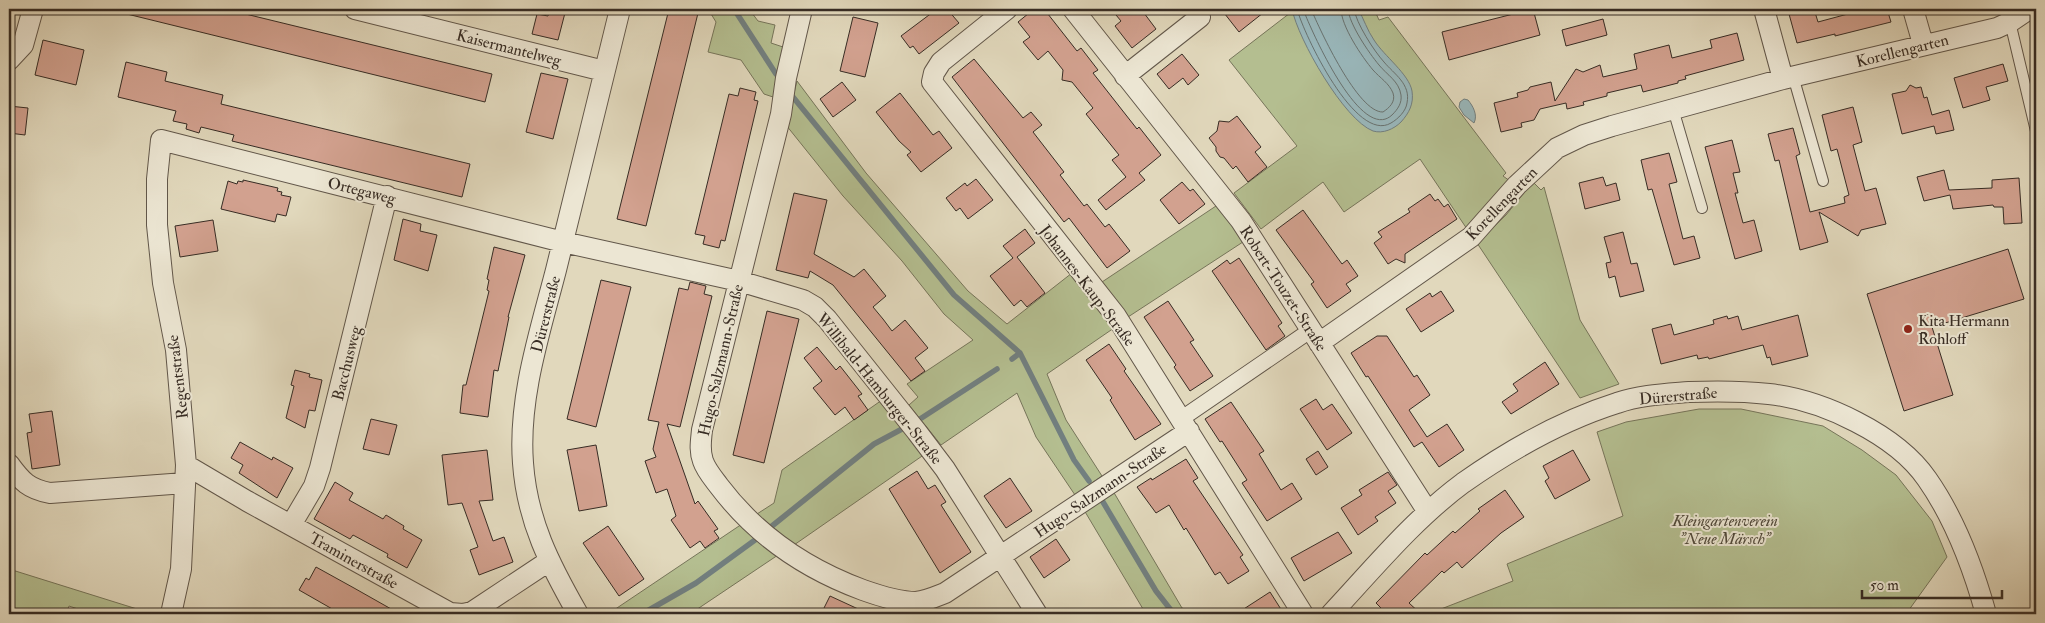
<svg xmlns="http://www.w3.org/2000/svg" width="2045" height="623" viewBox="0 0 2045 623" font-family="'IM FELL Double Pica',serif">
<rect width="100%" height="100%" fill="#e1d8bc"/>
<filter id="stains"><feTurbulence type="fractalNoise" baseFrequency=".004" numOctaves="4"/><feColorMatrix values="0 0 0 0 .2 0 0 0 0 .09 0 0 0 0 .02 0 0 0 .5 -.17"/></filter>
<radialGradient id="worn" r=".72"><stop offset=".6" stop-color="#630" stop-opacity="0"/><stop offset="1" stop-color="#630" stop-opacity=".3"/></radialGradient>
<!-- green -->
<path fill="#b4be90" stroke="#76755a" d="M708,9H749L758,21L775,25L771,43L786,48L776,98L764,94L741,60L708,52L716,22Z
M1288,9H1374L1379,20L1388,17L1506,173L1503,176L1510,181L1467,229L1420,159L1344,212L1323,182L1261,229L1234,193L1297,146L1229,60L1290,13Z
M797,81L866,173L968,291L1007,324L1072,273L1114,328L1047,374L1066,420L1102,476L1075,495L1036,437L1017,393L941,445L909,405L918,397L907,384L973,340L944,314L902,261L843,196L786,125Z
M1533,182L1541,190L1544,187L1580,320L1619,384L1580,398L1477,243L1506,215Z
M1219,204L1246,240L1128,317L1102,282Z
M882,400L925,454L794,545L757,514L774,503L782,470Z
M1699,409H1741L1823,426L1862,450L1896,475L1932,521L1947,557L1906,614H1443L1441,609L1513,581L1507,564L1623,516L1597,432L1626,422Z
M1113,491L1182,608L1187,610L1190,614H1146L1084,510Z
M742,524L778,555L690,614H608Z
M9,569L153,614H93L69,606L66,614H9Z"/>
<!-- water -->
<path fill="#99b7bb" stroke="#727f7f" d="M1292,9H1358C1364,19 1367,30 1374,40C1384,56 1409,74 1412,91C1414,104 1409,113 1401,122C1394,129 1383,134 1373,131C1344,120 1298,39 1292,9Z
M1464,99L1468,100C1473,106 1478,115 1474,123L1464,115L1459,107L1460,102Z"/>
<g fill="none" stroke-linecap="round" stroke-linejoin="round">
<!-- shore -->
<path stroke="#687270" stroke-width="1" d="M1297,9C1304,35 1356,144 1391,123C1398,119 1406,111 1407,103C1411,84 1394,74 1384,62C1374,51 1356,23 1354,9
M1303,9C1311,30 1361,144 1392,115C1398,109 1402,103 1401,95C1399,81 1387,75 1379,65C1369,53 1349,24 1348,9
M1311,9C1320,30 1358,113 1383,112C1389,108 1396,102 1393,93C1389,83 1380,78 1373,70C1362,57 1341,26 1341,9"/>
<!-- stream -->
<path stroke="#727f7f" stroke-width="5.5" d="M734,9L776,74
M793,97L954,295L1020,353L1074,460L1089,481
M1012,359L1020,353
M920,419L997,369
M1103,502L1156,591L1174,614
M772,526L874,444L902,429
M642,614L696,583L755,540"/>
</g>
<!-- building -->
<path fill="#d2a18f" stroke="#372c24" d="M127,9H225L492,74L485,102L127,14Z
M550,9H566L558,40L532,34L537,14L548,16Z
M669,9H699L646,226L617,219Z
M937,9H947L959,23L919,54L913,46L910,48L901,36Z
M1034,9H1044L1077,51L1081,48L1098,70L1093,73L1137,129L1139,127L1161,155L1139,173L1145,180L1106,210L1098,200L1126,177L1112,160L1119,155L1086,114L1093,108L1072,82L1062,80L1063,70L1048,51L1038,60L1023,42L1030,37L1018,22Z
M1111,9H1141L1156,29L1132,48L1115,26L1121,21Z
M1221,9H1268L1239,32Z
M1533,9L1540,35L1449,60L1442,32Z
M1797,9H1814L1818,22L1859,11L1858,9H1887L1891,22L1835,36V34L1797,43L1789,14L1796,12Z
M853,17L878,23L865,77L840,71Z
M1603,19L1607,35L1566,46L1562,30Z
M1737,33L1744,60L1685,76L1686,79L1678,81V83L1643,92L1641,85L1607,93V96L1583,102L1584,105L1567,109L1566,103L1540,109L1534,120L1521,123L1522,127L1501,132L1494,103L1518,97L1517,93L1528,90L1530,87L1551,82L1555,101L1576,69L1583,72L1600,65L1603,77L1637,69L1634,54L1669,45L1672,58L1712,48L1710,40Z
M43,40L84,50L76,85L35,75Z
M1182,54L1199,75L1188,85L1183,78L1169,89L1157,74Z
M974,59L1023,118L1031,112L1042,125L1033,132L1064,172L1060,175L1084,206L1087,204L1105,227L1109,224L1130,251L1107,268L1069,218L1064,222L952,77Z
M126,62L167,72L165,81L223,95L221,104L470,164L462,197L232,141L234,135L201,127L199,133L186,129L187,124L173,121L176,111L118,97Z
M2003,64L2008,81L1986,87L1990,100L1963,108L1954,78Z
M541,73L568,79L553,139L526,132Z
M842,82L856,100L833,117L820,99Z
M1910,85L1916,88L1921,87L1924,98L1927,97L1932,115L1949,110L1954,130L1936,134L1934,126L1902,134L1892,94L1906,91Z
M740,88L756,92L754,100L758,101L725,241L721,240L719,248L703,244L705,236L695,234L729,94L738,96Z
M900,93L933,135L939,131L952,148L921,172L907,155L911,152L899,141L876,112Z
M9,106L28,108L25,135L9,133Z
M1853,107L1862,142L1853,145L1865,191L1876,188L1886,224L1861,230L1858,236L1819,212L1828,242L1800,250L1779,160L1775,161L1768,134L1793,128L1800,154L1796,156L1810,212L1845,203L1844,197L1849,195L1837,149L1831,151L1822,115Z
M1237,116L1261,147L1255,152L1267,167L1248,182L1236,166L1233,169L1224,158L1220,157L1216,151V147L1209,138L1217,131L1219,121L1229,122Z
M1732,140L1740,172L1733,173L1738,193H1735L1743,223L1754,220L1762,251L1735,259L1705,147Z
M1669,153L1677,182L1669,184L1683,239L1694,236L1700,258L1674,265L1652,189L1648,190L1641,160Z
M1944,170L1949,190L1992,188V180L2019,178L2022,223L2004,224L2003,207H1994L1993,205L1953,209L1950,195L1924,201L1917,177Z
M1603,177L1606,186L1616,183L1620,200L1585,209L1579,183Z
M976,179L993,200L968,219L960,208L956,211L946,198L965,183L967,186Z
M243,180L278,188L277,191L282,192L281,195L291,197L286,216L277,214L275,222L221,209L228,181L237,184L238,181L243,182Z
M1182,182L1190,191L1193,189L1205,204L1179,224L1160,200Z
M794,193L827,200L814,254L854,277L864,269L886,296L873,307L883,319L892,331L905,320L928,348L915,358L925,371L911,381L833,285L810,271L808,278L776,270Z
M1430,194L1435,201L1438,199L1444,207L1448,204L1457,219L1405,254V263L1396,259L1388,264L1374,243L1382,237L1378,232L1410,212L1408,209Z
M1303,210L1342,264L1347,260L1358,276L1346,284L1351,291L1327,308L1311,284L1314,282L1276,230Z
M403,219L421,224L420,231L437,235L428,271L394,260Z
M213,220L218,251L180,257L175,226Z
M1025,229L1035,243L1017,257L1045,293L1027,307L1021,300L1014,306L990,276L1013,258L1003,246Z
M1623,232L1631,264L1637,263L1644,291L1620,297L1615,276L1609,278L1606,263L1611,262L1604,237Z
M494,247L525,255L508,317H509L498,371L494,370L488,417L460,413L463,385H466L489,291L487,290L489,280L487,279Z
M2008,249L2024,299L1932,327L1953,395L1904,411L1867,294Z
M1239,258L1282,323L1278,326L1285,336L1266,350L1212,271L1227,260L1230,264Z
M601,280L631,287L596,427L567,419Z
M690,282L706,286L704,294L712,296L680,427L667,424L695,504L698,501L718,529L714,531L719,538L705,548L700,541L690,548L671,520L676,516L667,489L656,493L645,461L656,457L653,449L659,422L648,420L679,288L688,290Z
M1441,291L1454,311L1421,332L1406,309L1430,293L1432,297Z
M1168,301L1194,340L1190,342L1213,376L1190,391L1174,367L1176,365L1144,317Z
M767,311L799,319L764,463L733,455Z
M1798,315L1808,356L1772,365L1770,357L1767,358L1763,345L1709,359L1708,357L1698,359L1697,355L1661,364L1652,329L1671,324L1674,335L1714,324L1713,320L1727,316L1728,319L1738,316L1742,330Z
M1377,336H1387L1414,377L1417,375L1430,395L1409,410L1427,437L1447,424L1464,450L1439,467L1422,442L1414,447L1368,376L1366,377L1351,353Z
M1109,344L1126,369L1124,371L1161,424L1135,440L1110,400L1112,398L1086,360Z
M817,347L836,370L840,366L862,394L858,396L868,410L854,420L845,407L835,415L813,388L822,381L804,358Z
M1545,362L1559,384L1511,414L1502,402L1518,391L1513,384Z
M295,370L310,374L309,377L322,380L315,411L309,410L305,428L286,418L294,386L291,385Z
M1316,399L1323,410L1332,404L1352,433L1327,450L1300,409Z
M1231,402L1264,451L1259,454L1281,490L1292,483L1302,499L1267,521L1242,483L1247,480L1222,441L1220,442L1205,419Z
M52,411L60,465L32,469L27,433L32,432L29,414Z
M371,419L397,425L389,455L363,449Z
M240,442L272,460L273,457L293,468L277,498L239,473L243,465L231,458Z
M596,445L607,506L579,511L567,450Z
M487,450L493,500L479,501L493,541L504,537L513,562L479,575L470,550L478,547L462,503L448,505L442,455Z
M1573,450L1590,480L1555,499L1545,481L1549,478L1543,466Z
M1318,451L1328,467L1316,475L1306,459Z
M1186,459L1198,478L1193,481L1243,555L1240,557L1249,571L1228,584L1220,572L1215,575L1186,528L1184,530L1169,505L1156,513L1137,487L1151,478L1152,480Z
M917,471L928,489L935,485L946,502L941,505L971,552L940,573L889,489Z
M1388,472L1397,485L1388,491L1396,503L1375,517L1378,521L1358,535L1341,508L1362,495L1359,490Z
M1010,478L1032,511L1006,528L984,496Z
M335,482L353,493L349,500L383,519L386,515L404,526L403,529L422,540L407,568L387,557L388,554L353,535L350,539L314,519Z
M1505,490L1524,517L1501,533L1462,568L1457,562L1444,573L1442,571L1409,603L1421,614H1387L1376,603L1425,553L1427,555L1453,531L1455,533L1480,511L1478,509Z
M608,526L644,579L619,596L583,543Z
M1338,532L1352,553L1304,581L1291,558Z
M1056,539L1070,560L1044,578L1030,557Z
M316,567L354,588L400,614H341L299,590L306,578L309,580Z
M1270,592L1284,614H1236Z
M830,596L869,614H821Z"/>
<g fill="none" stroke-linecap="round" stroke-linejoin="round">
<defs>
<path id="service" d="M2010,22L2036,131
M1793,76L1823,181
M1673,109L1702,208"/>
<path id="pedestrian" d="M1181,419L1311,330"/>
<path id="minor" d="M355,9L604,71
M802,9L786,78L781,114L702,430C701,441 699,450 703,461C706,470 713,478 719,486C756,535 806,569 863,590C880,596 898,602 916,602C926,601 935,597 945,593L1189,431
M1007,9L941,62L934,73L932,82L1116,316L1303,614
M1073,9L1241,221L1428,512
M1764,9L1783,79
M1913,9L1923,44
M9,60L23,45L33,9
M1125,76L1200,17
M1319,343L1471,237L1517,185L1557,148L1584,135L1612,126L1783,79L1997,28L2010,22L2029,9
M9,464C22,482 29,489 50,493L185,483
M186,465L247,501L450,613L463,614L472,612L549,561
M291,525L314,486L320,468L387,196
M171,614L181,569L186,465L176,350L163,283L157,225V179L161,140L563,242L739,281L803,300L815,307L827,319L917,432L945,469L1037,614
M578,614C550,565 527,521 523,463C518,398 540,332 556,270C577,183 598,96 620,9
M1331,614C1373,569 1413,520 1463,483C1510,450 1563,420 1617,403C1640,395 1665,394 1689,392C1716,391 1743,391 1769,394C1822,400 1896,434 1927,479C1955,519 1973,567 1986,614"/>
</defs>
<!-- service casing -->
<use href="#service" stroke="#62574a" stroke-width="12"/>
<!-- pedestrian casing -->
<use href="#pedestrian" stroke="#62574a" stroke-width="17"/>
<!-- minor casing -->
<use href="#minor" stroke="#62574a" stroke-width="22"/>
<!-- service -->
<use href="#service" stroke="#ece6d3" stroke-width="10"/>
<!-- pedestrian -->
<use href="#pedestrian" stroke="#ece6d3" stroke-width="15"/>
<!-- minor -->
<use href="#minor" stroke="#ece6d3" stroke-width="20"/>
</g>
<!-- markers -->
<circle fill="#8f2418" stroke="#ece6d3" stroke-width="2" cx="1908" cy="329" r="5"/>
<g text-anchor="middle" stroke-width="4" stroke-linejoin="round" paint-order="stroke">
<!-- street labels -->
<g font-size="16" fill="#372c24" stroke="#ece6d3">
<text transform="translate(509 47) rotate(14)" y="6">Kaisermantelweg</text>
<text transform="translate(1902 50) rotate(-14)" y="6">Korellengarten</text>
<text transform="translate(362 190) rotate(14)" y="6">Ortegaweg</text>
<text transform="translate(1501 203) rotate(-46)" y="6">Korellengarten</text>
<text transform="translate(1088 285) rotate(53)" y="6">Johannes-Kaup-Straße</text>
<text transform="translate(1284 288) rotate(57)" y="6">Robert-Touzet-Straße</text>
<text transform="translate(545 314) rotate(-76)" y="6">Dürerstraße</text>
<text transform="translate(720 360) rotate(-77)" y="6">Hugo-Salzmann-Straße</text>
<text transform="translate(346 363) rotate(-76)" y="6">Bacchusweg</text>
<text transform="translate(177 377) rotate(-97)" y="6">Regentstraße</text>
<text transform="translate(880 388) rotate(51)" y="6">Willibald-Hamburger-Straße</text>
<text transform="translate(1678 395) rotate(-5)" y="6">Dürerstraße</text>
<text transform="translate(1100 490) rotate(-34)" y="6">Hugo-Salzmann-Straße</text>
<text transform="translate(354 560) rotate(29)" y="6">Traminerstraße</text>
</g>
<!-- poi labels -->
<g font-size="16" fill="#372c24" stroke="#ece6d3" text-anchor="start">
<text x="1918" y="326">Kita Hermann<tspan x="1918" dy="18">Rohloff</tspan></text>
</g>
<!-- park labels -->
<g font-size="16" font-style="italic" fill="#50493a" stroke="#ece6d3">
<text x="1725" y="526">Kleingartenverein<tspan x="1725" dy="18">"Neue Märsch"</tspan></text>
</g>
</g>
<!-- margin -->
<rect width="2045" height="623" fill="none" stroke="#e1d8bc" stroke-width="30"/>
<rect x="10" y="10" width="2025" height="603" fill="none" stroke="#372c24" stroke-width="2.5"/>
<rect x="15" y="15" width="2015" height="593" fill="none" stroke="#372c24"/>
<!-- scale -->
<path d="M1862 590v8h140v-8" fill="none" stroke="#372c24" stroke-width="2.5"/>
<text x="1870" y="590" font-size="15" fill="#372c24" stroke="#ece6d3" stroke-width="4" paint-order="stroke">50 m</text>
<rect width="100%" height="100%" filter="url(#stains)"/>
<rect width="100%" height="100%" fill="url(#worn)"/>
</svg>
